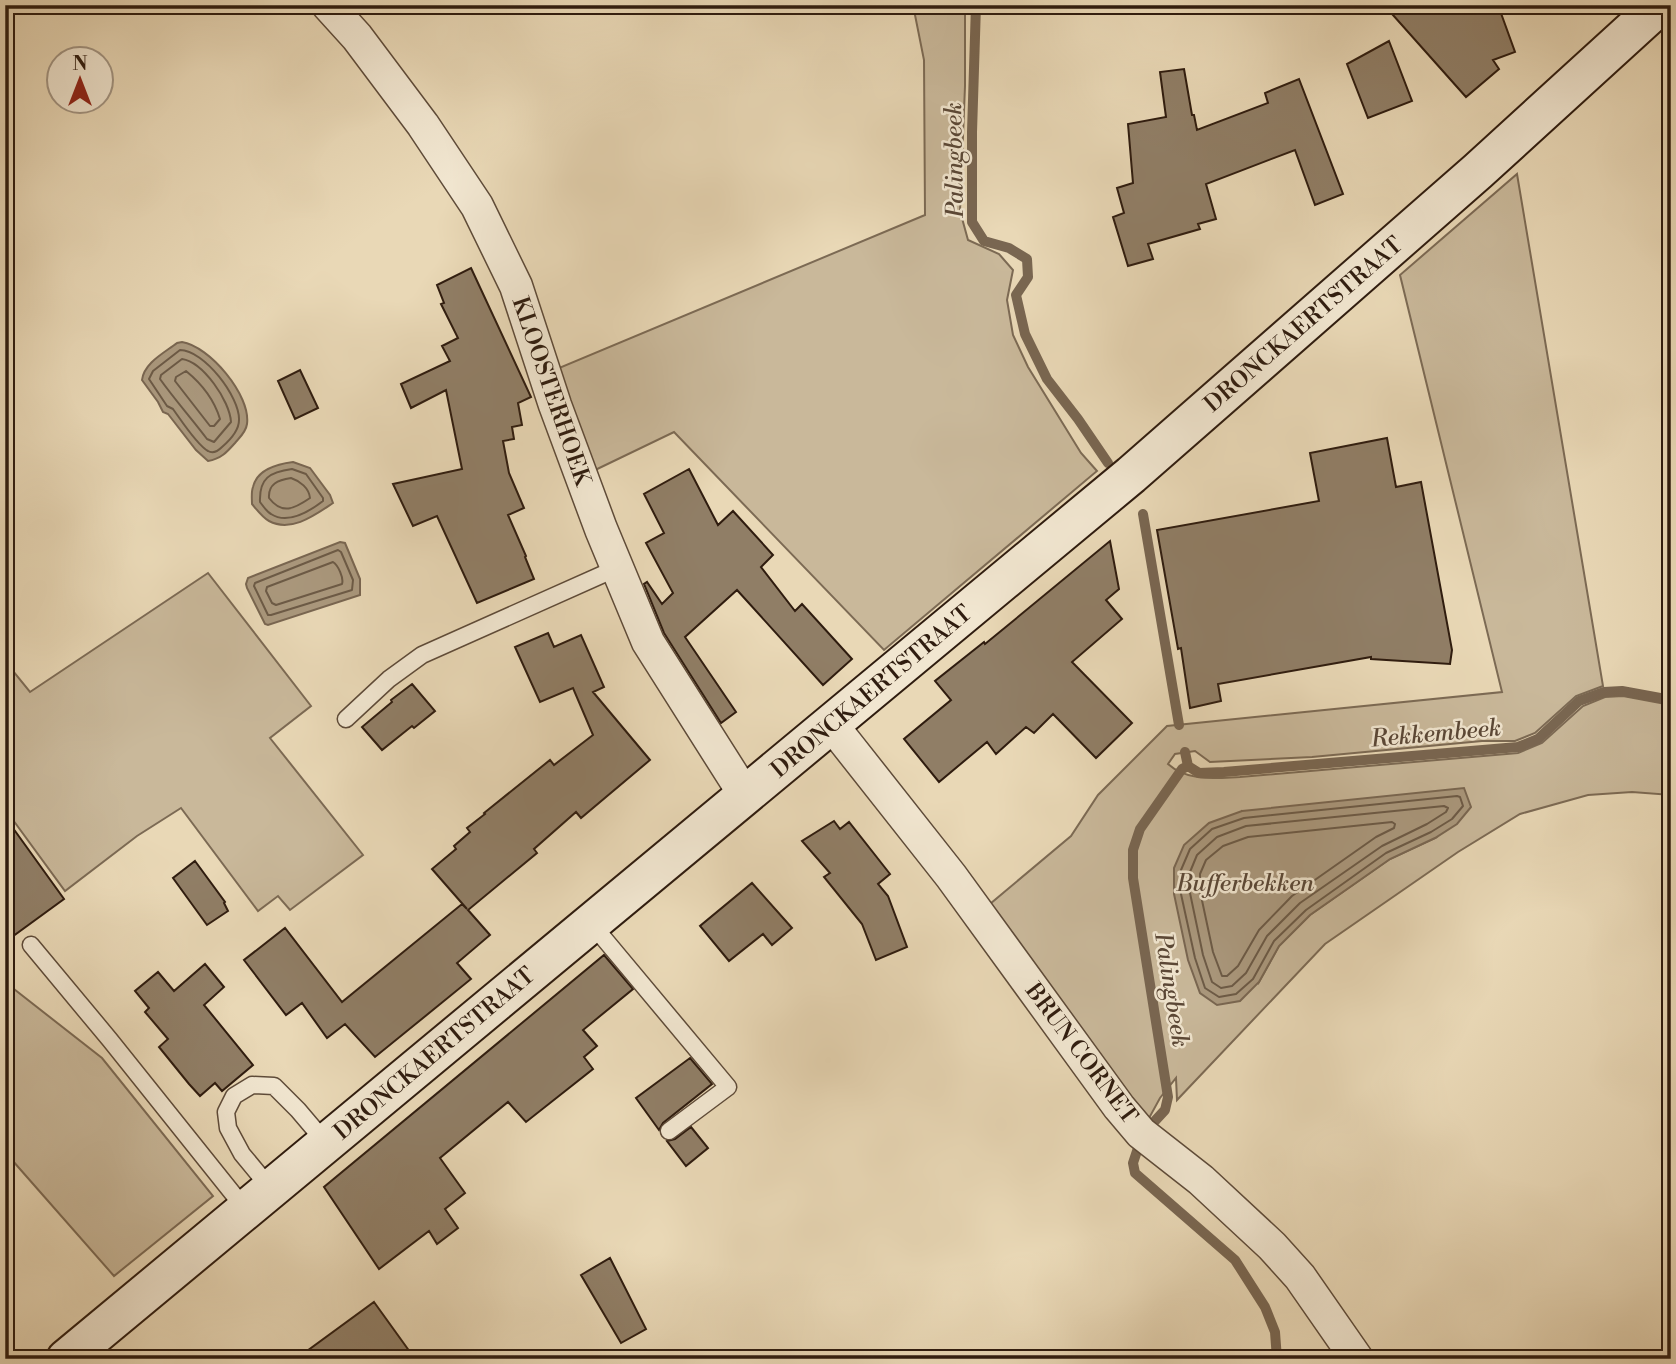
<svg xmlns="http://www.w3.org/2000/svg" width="1676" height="1364" viewBox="0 0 1676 1364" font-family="'Libre Bodoni',serif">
<rect width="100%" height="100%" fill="#e9d8b6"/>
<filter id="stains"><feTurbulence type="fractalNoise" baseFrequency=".00286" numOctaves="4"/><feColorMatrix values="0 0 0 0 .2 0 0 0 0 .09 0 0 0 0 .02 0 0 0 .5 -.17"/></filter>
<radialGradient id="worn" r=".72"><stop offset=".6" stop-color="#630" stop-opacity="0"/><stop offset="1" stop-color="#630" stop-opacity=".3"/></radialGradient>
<!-- green -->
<path fill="#c9b89a" stroke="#7c6a54" stroke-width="2" fill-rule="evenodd" d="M913,5H965V86L960,211L968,240L999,254L1013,270L1007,300L1013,335L1028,367L1081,453L1097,471L884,650L674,432L591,472L559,368L925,215L924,60Z
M1517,174L1603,686L1576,696L1535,733L1515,741H1482L1312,757L1210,762L1195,751L1175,754L1168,764C1188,782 1215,778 1240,777L1518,753L1542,743L1583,706L1605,697L1623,696L1671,705V795L1632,792L1588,795L1520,814L1458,852L1325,944L1177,1100L1176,1078L1160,1098L1148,1120L1118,1092L990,904L1071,836L1098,795L1167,726L1502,692L1400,275ZM1242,811L1435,838L1390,859L1310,915L1279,946L1259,982Z
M208,573L311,706L270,738L363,855L290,910L278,896L258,911L181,808L137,836L65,891L5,809V661L30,692Z
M5,982L102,1058L213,1196L114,1276L5,1152Z"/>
<!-- water -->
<path fill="#aa987d" stroke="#796651" stroke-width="2" d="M182,342C209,346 251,395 247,424C246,432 240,437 235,443C227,452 221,459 208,461L196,450L168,414L163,412L158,402L142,380C144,363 164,353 177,343Z
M293,462L310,468L330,495L333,503C315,515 291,533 269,521C263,518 257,510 252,504C252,499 251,492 253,487C257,469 277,464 293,462Z
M340,542L345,543L360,579V595L268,625L265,624L247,588L246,584L248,578Z
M1464,788L1471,807L1457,824L1435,838L1390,859L1310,915L1279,946L1259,982L1240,1001L1217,1005L1200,993L1188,960L1174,894V868L1184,845L1209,823L1242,811Z"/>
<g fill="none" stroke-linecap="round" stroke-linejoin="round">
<!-- shore -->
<path stroke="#6c5a46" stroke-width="2" d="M180,350C204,350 240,397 239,420C239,430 229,441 222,447C218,451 213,454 208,451C197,445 181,420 173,409L167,406L149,379L153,371Z
M182,359C203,362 230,401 231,422L214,442L207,439C192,419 175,400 160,379L161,375Z
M186,371C202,384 214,399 220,419L214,426H210L175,381L176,377Z
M292,469L306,474L323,498V501C310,511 288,525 271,514C267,512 263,506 260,502C259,478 270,472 292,469Z
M291,478C300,481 309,488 310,498C294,509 282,515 269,498C268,484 278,480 291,478Z
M338,550L341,552L353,580L352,590L271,615H268L254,586L255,583Z
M333,562C338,565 344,578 342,584L276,605L272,603L266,591L267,587Z
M1457,796L1460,797L1463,806L1452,819L1431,832L1386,853L1306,910L1274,941L1253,979L1236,994L1219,997L1205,988L1195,958L1181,894V870L1190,849L1212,829L1244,818Z
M1444,806L1448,808L1446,812L1427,824L1382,846L1300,903L1267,936L1246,973L1232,986L1221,988L1212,982L1203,955L1190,893V872L1197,855L1217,837L1246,826Z
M1392,822L1395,824L1394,828L1376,837L1292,896L1259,930L1238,966L1227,976H1222L1213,952L1200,891V874L1206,860L1223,846L1248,837Z"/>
<!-- stream -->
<path stroke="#796651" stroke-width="10" d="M976,5L972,132V222L984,241L1009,248L1027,259L1028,277L1016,295L1025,334L1047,379L1078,419L1108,463
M1143,514L1179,725
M1188,766L1199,773L1224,772L1518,747L1538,739L1579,701L1604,692L1622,691L1671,700
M1153,1123L1165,1110L1168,1097L1133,878V850L1140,829L1182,769L1188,766L1185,752
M1138,1148L1133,1163L1135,1173L1235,1260L1265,1307L1275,1332L1277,1359"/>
</g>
<!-- building -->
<path fill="#907e66" stroke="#2f1c0f" stroke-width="2" d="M1384,5H1498L1515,52L1493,60L1499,69L1466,97Z
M1389,41L1412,101L1368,118L1347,64Z
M1184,69L1192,115H1194L1197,130L1268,103L1265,93L1299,79L1343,194L1315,205L1295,150L1206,184L1216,219L1198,224L1200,229L1148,244L1153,259L1128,266L1113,217L1124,213L1117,188L1133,183L1128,124L1166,117L1160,72Z
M471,268L531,397L518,403L522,425L512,427L514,439L503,441L509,473L524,508L508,515L526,556L525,557L534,579L477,603L437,516L413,526L393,484L462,469L446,390L411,408L401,384L450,361L442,346L458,338L441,304L444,303L437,285Z
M300,370L318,408L295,419L278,381Z
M1387,438L1396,487L1421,482L1452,650L1450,664L1371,659V657L1218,684L1221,701L1190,708L1181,648L1178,649L1157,530L1319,501L1310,453Z
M689,469L718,525L733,511L773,555L761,567L795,611L802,604L852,659L823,685L737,590L685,637L736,712L721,723L664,633L644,584L647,582L662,604L673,593L646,543L664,533L644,494Z
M1110,541L1119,589L1106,600L1122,619L1072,662L1132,723L1096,758L1053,714L1034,733L1026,727L996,754L987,742L939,782L904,739L951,700L935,681L984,642L985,644L1007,626Z
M548,633L554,647L581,635L604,687L593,692L650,760L581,818L576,812L534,849L537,853L468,910L490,935L457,963L471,979L375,1057L345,1024L327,1038L302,1003L286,1015L244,960L285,928L342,1002L462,904L467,909L432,869L456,849L454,846L470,832L467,828L485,814L484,813L550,760L554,765L593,735L573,688L540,702L515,647Z
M412,684L435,711L414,728L412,726L382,750L362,727L392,702L391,700Z
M5,817L64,899L5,942Z
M834,821L840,829L849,822L890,874L878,884L888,896L907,947L876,960L862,924L824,877L830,873L802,841Z
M195,861L225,902L224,903L228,911L207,925L173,878Z
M752,883L792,928L772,945L763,934L729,961L700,926Z
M604,955L633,989L583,1030L597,1046L584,1057L593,1069L526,1122L508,1102L440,1158L465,1193L445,1209L458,1228L437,1244L429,1231L379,1269L324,1187Z
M205,964L224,987L204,1005L253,1065L222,1091L215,1083L200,1096L189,1084L159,1047L168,1039L145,1012L149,1008L135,991L158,972L174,991Z
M690,1058L712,1084L663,1123L659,1130L636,1098Z
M691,1127L708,1148L686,1166L667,1141L675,1139Z
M610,1258L646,1329L621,1343L581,1275Z
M374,1302L415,1359H296Z"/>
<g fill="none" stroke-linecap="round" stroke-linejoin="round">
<defs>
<path id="service" d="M346,719L389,679L422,655L617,568
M591,923L728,1087L669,1131
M31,945L110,1040L246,1210
M271,1189L242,1154L228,1128L226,1112L234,1096L252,1085L274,1086L298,1110L326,1143"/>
<path id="minor" d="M328,5L357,37L423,125L477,206L516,286L555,405L601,529L648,642L745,795
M831,724L951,876L1119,1107L1141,1133L1201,1180L1272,1246L1300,1277L1357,1359"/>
<path id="secondary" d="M66,1359L1131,475L1478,171L1660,5"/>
</defs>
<!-- service casing -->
<use href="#service" stroke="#5e4b39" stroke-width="19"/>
<!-- minor casing -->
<use href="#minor" stroke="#5e4b39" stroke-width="35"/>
<!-- secondary casing -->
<use href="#secondary" stroke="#2f1c0f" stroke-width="42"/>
<!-- service -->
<use href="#service" stroke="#f1e6d0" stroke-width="16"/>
<!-- minor -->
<use href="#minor" stroke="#f1e6d0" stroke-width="32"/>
<!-- secondary -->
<use href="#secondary" stroke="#f1e6d0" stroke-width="38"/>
</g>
<g text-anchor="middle" stroke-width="5" stroke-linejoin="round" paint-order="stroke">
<!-- street labels -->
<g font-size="23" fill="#2f1c0f" stroke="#f1e6d0">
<text transform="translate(1303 324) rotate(-41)" y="8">DRONCKAERTSTRAAT</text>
<text transform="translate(552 391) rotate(71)" y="8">KLOOSTERHOEK</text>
<text transform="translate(871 691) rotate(-40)" y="8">DRONCKAERTSTRAAT</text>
<text transform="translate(434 1053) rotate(-40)" y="8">DRONCKAERTSTRAAT</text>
<text transform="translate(1082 1053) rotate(53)" y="8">BRUN CORNET</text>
</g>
<!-- water labels -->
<g font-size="24" font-style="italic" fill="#5a4736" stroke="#f1e6d0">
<text transform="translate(954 160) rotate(-91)" y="8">Palingbeek</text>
<text transform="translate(1436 733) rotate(-5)" y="8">Rekkembeek</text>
<text x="1245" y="891">Bufferbekken</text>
<text transform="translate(1172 990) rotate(81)" y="8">Palingbeek</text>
</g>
</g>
<!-- margin -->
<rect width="1676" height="1364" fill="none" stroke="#e9d8b6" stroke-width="28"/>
<rect x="7" y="7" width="1662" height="1350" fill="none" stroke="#2f1c0f" stroke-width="3.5"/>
<rect x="14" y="14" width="1648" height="1336" fill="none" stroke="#2f1c0f" stroke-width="2"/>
<!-- north arrow -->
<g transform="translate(80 80)"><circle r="33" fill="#f1e6d0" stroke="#a39583" stroke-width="2"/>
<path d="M0-5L12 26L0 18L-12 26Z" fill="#8f2418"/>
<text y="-10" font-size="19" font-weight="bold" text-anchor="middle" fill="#2f1c0f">N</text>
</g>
<rect width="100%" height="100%" filter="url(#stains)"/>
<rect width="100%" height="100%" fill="url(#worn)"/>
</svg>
